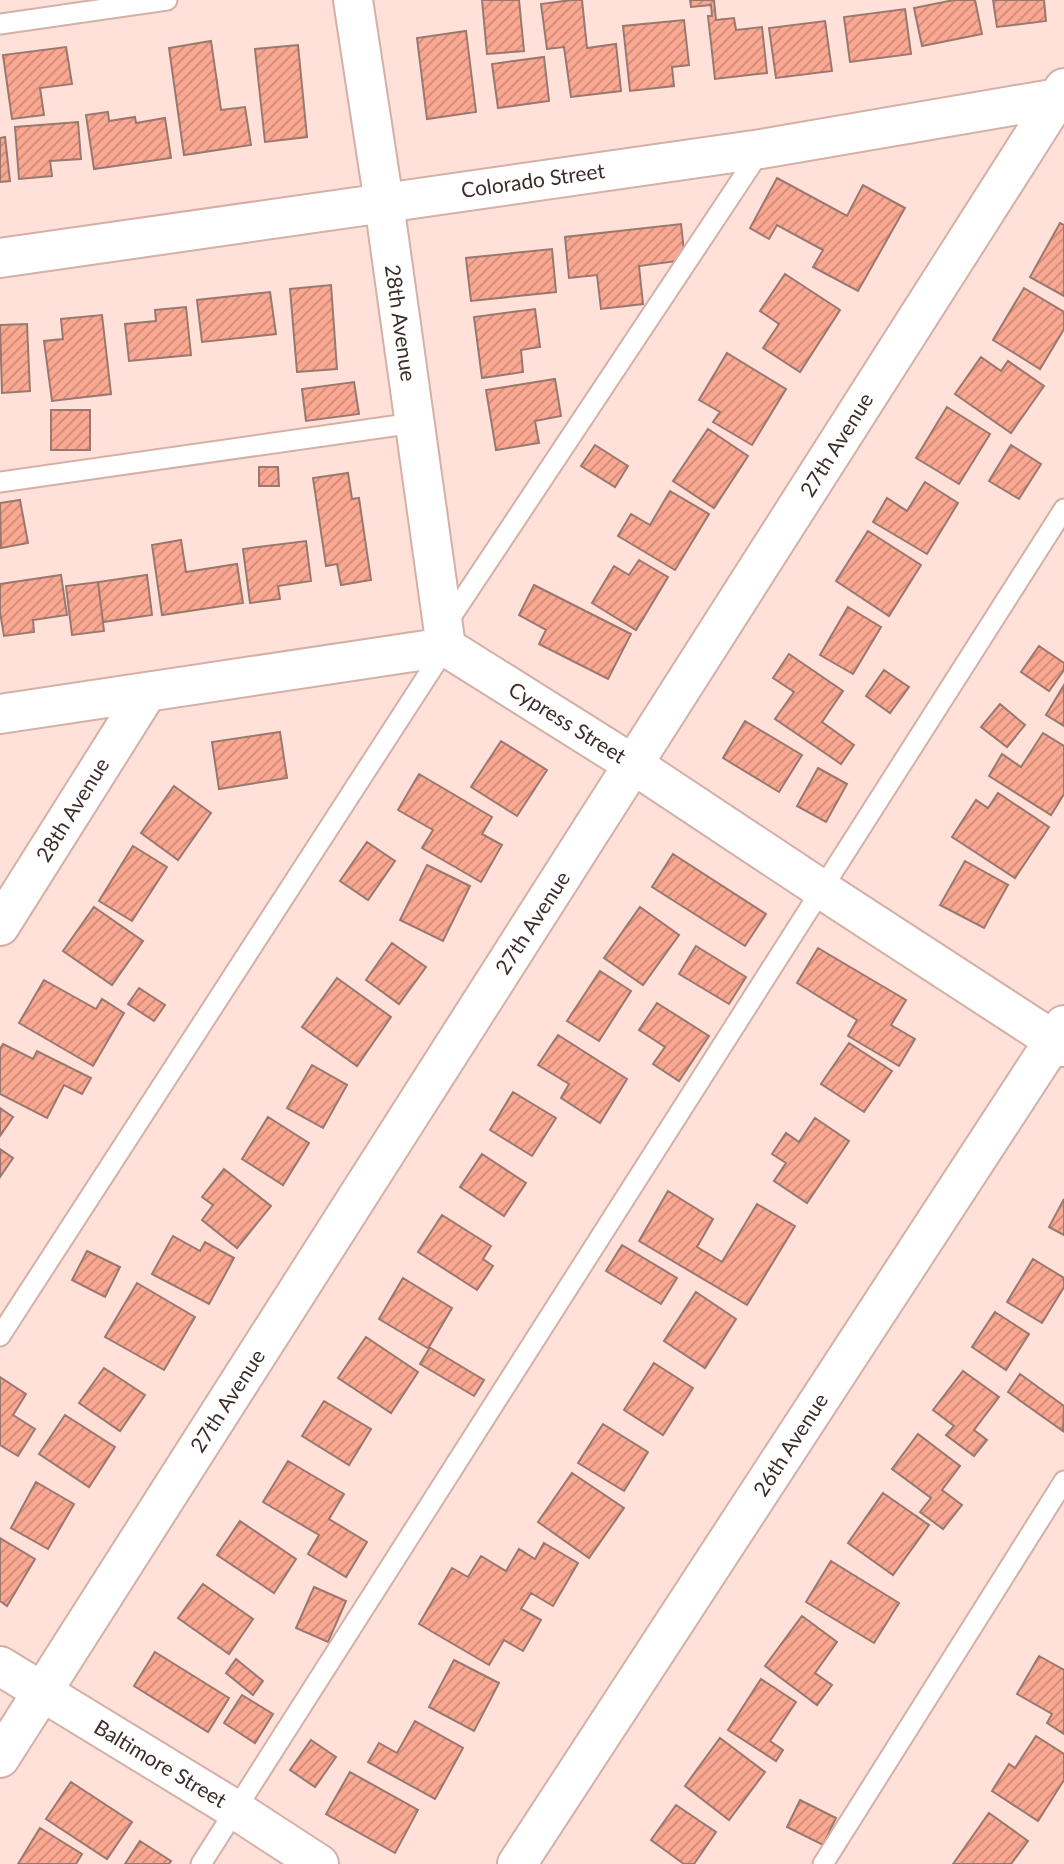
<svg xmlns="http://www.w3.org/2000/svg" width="1064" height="1864" viewBox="0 0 1064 1864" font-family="Lato,sans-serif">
<defs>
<pattern id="building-hatch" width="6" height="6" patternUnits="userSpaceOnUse" patternTransform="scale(1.75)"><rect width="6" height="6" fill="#faa892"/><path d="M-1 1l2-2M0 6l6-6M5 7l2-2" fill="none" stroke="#cc8977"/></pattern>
</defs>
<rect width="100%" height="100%" fill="#ffe1d9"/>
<!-- building -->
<path fill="url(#building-hatch)" stroke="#9a786f" stroke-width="2" d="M482,0H519L524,51L487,54Z
M572,0H582L587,48L616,44L621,91L571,97L564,47L547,49L541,4Z
M690,0H714L716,20L734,18L736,30L762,27L767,73L715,79L708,16H712L711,5L691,7Z
M954,0H975L982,34L922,46L914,8Z
M993,0H1044L1046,21L997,27Z
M905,9L911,54L850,62L844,17Z
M684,20L689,65L672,67L674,86L630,91L623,26Z
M825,21L832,71L776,78L769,28Z
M466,31L476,112L427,119L417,38Z
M211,41L221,110L245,107L251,145L184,155L169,48Z
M298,45L307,137L265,142L255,49Z
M66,47L72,84L40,88L44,115L12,119L3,55Z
M544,57L549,101L498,108L492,64Z
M108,112L109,121L135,117L136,123L165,118L171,158L94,169L86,115Z
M78,122L81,159L50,161L52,176L19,179L15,127Z
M5,137L10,181L0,182V138Z
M777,178L847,216L863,185L905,208L858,291L813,267L823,250L777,225L769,239L750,228Z
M1060,223L1064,225V296L1030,277Z
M681,224L685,260L639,266L643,304L601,309L597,275L569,278L565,237Z
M552,249L556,292L471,301L466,258Z
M785,274L840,310L800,372L763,348L779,324L760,311Z
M331,285L337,369L297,372L290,289Z
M1024,288L1064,312V329L1040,369L993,340Z
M270,292L276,334L202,342L197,300Z
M186,307L191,355L129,361L125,324L156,321L155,310Z
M535,309L540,347L521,350L523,372L482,378L474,317Z
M102,315L111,394L52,401L44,341L63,339L61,319Z
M27,324L30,391L2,393L0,325Z
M727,353L786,389L752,445L713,422L720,412L699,400Z
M981,357L1001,371L1008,361L1044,386L1011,433L955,394Z
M555,379L561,416L535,421L539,443L496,450L486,390Z
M354,382L359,414L306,421L302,389Z
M947,407L990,434L959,484L916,458Z
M51,410H90V450H51Z
M708,429L748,456L714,508L673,481Z
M595,445L628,466L615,487L581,466Z
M1011,445L1041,464L1019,499L989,481Z
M259,467H278L279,486H259Z
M348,473L352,499L359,498L371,580L341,585L337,564L326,566L313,478Z
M925,482L958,503L927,554L873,522L887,498L907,511Z
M670,491L709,514L675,570L618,536L631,514L650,525Z
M20,500L28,543L1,548L0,503Z
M868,531L921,565L889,616L836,581Z
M181,540L186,572L237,564L243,603L162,615L152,545Z
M306,541L311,581L278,586L280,599L250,603L243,549Z
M639,560L668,577L636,630L592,603L614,566L629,575Z
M61,575L67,615L33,620L34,632L4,636L0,612V584Z
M147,575L152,615L103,622L98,582Z
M98,582L104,631L72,635L66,586Z
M534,585L631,634L608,679L539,644L546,630L519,615Z
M848,607L881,627L853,674L820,655Z
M1039,646L1064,663V670L1049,691L1021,672Z
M789,654L843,691L822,722L854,745L841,764L775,719L794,692L773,678Z
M884,670L909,687L890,713L866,696Z
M1064,685V726L1046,715Z
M1000,704L1025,725L1007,747L981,727Z
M745,721L802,755L779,792L723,758Z
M280,732L287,778L219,789L212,742Z
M1043,733L1064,746V794L1051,815L989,776L1002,754L1021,767Z
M501,741L547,770L517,816L471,787Z
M818,768L847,784L826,822L797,806Z
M419,774L492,817L482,834L502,845L481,882L422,848L433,830L398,810Z
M174,786L211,813L178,860L141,833Z
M998,793L1049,827L1015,878L952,837L976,800L988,808Z
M367,842L395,861L368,900L340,881Z
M133,846L167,867L132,921L99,901Z
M673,854L766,914L745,946L652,887Z
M965,861L1008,885L984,928L940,905Z
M427,865L470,886L443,941L400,920Z
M94,907L143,941L112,985L63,951Z
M640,907L679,935L643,985L604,958Z
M392,943L426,967L399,1004L366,980Z
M696,946L746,977L729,1004L679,974Z
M818,948L906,1000L891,1025L915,1039L899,1066L848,1036L857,1020L797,983Z
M600,971L631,991L599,1041L567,1021Z
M337,978L391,1017L357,1066L302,1027Z
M44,980L96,1009L102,999L124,1013L93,1066L19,1023Z
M139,988L165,1005L154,1021L128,1004Z
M657,1003L709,1036L679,1081L653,1064L665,1047L639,1030Z
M558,1035L627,1079L600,1123L561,1098L569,1084L538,1065Z
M849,1043L892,1071L864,1112L821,1084Z
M3,1044L33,1059L37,1051L91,1078L82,1094L64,1085L47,1118L0,1094V1049Z
M312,1065L347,1085L323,1128L287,1108Z
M513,1092L556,1118L532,1156L490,1130Z
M0,1108L13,1117L0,1136Z
M268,1117L309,1143L283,1185L242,1159Z
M815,1118L849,1141L807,1203L774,1181L786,1163L772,1154L786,1133L799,1142Z
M0,1149L13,1158L0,1177Z
M482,1154L526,1183L504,1216L460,1187Z
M224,1169L271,1206L237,1248L202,1220L213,1205L202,1197Z
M668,1191L713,1219L697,1247L722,1262L757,1204L795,1226L747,1305L639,1241Z
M1064,1199V1235L1049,1227Z
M442,1215L491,1246L483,1259L493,1266L477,1290L418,1252Z
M173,1236L200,1251L205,1242L234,1258L209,1304L152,1274Z
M622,1245L677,1278L661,1304L606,1271Z
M87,1251L120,1267L105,1297L72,1280Z
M1033,1259L1064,1278V1287L1042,1323L1007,1302Z
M403,1278L452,1308L429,1347L484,1380L474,1396L420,1364L429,1349L379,1319Z
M137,1283L195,1317L164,1370L105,1337Z
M696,1292L736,1319L705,1368L664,1341Z
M995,1312L1029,1334L1006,1370L972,1347Z
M366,1337L418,1372L391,1413L338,1378Z
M654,1363L693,1388L663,1435L624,1410Z
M104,1368L145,1395L120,1431L79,1403Z
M963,1371L999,1397L974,1430L987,1440L974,1456L946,1435L954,1426L933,1410Z
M1020,1374L1064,1406L1063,1431L1008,1392Z
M0,1377L26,1394L13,1415L35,1429L18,1456L0,1445Z
M324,1401L371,1429L349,1465L302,1436Z
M65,1415L115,1447L89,1487L39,1454Z
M603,1424L648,1452L624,1491L578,1463Z
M918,1434L960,1466L942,1490L962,1505L943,1529L920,1512L931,1498L892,1469Z
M288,1461L344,1494L329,1519L367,1542L346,1577L308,1554L319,1535L263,1502Z
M572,1473L624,1508L589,1558L538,1522Z
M36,1482L74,1504L48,1549L11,1528Z
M883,1493L929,1525L893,1575L848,1543Z
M240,1521L296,1559L274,1593L217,1555Z
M0,1538L35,1559L7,1606L0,1601Z
M544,1543L578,1563L553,1606L531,1593L521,1609L541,1620L523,1651L504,1640L489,1665L419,1624L452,1568L468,1577L481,1556L506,1571L519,1549L535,1559Z
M831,1561L899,1603L874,1643L806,1602Z
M203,1584L253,1619L229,1654L178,1618Z
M314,1587L346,1601L328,1642L296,1628Z
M802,1616L837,1642L815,1673L832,1685L817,1705L765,1666Z
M155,1652L229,1698L208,1732L134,1686Z
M1039,1656L1064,1670V1734L1047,1723L1052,1714L1017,1694Z
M236,1659L263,1681L253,1695L226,1673Z
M454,1660L499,1683L474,1731L429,1707Z
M761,1679L796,1702L770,1741L783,1750L776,1761L728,1730Z
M242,1695L273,1714L255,1743L224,1723Z
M415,1721L463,1748L435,1799L368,1762L379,1743L397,1753Z
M1036,1736L1064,1754V1780L1038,1821L992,1791L1009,1764L1015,1768Z
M720,1738L765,1772L729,1820L685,1786Z
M311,1740L336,1757L315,1787L290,1770Z
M350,1772L418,1810L395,1853L326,1814Z
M71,1782L132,1822L107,1859L46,1819Z
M800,1800L836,1818L823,1845L787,1827Z
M676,1805L716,1832L694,1864H684L651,1840Z
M989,1813L1028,1841L1011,1864H953Z
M40,1828L82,1854L76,1864H18Z
M140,1841L171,1861L169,1864H125Z"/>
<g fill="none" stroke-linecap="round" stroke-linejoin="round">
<defs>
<path id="service" d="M0,24L167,0
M0,482L414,423
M445,626L761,150
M0,1336L446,647
M201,1864L1064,509
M823,1864L1064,1481"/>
<path id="minor" d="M353,0L384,203L446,647
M0,258L761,149L1064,97
M0,714L446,647L634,765L821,889L1064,1047
M0,926L146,694
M0,1666L236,1810L319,1864
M0,1758L1064,88
M517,1864L1064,1025"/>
</defs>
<!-- service casing -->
<use href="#service" stroke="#d4b0a6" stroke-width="23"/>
<!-- minor casing -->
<use href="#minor" stroke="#d4b0a6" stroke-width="42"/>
<!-- service -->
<use href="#service" stroke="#fff" stroke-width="19"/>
<!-- minor -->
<use href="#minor" stroke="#fff" stroke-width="38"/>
</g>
<g text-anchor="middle" stroke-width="6" stroke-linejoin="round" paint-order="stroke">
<!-- street labels -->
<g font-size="21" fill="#3b2d29" stroke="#fff">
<text transform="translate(533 181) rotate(-8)" y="7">Colorado Street</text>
<text transform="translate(400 323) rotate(82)" y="7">28th Avenue</text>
<text transform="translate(837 445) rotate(-58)" y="7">27th Avenue</text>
<text transform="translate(567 723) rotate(32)" y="7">Cypress Street</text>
<text transform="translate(73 810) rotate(-58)" y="7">28th Avenue</text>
<text transform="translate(533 923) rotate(-57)" y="7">27th Avenue</text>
<text transform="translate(228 1401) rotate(-57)" y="7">27th Avenue</text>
<text transform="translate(791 1445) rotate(-57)" y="7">26th Avenue</text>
<text transform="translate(160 1764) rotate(31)" y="7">Baltimore Street</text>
</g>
</g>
</svg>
